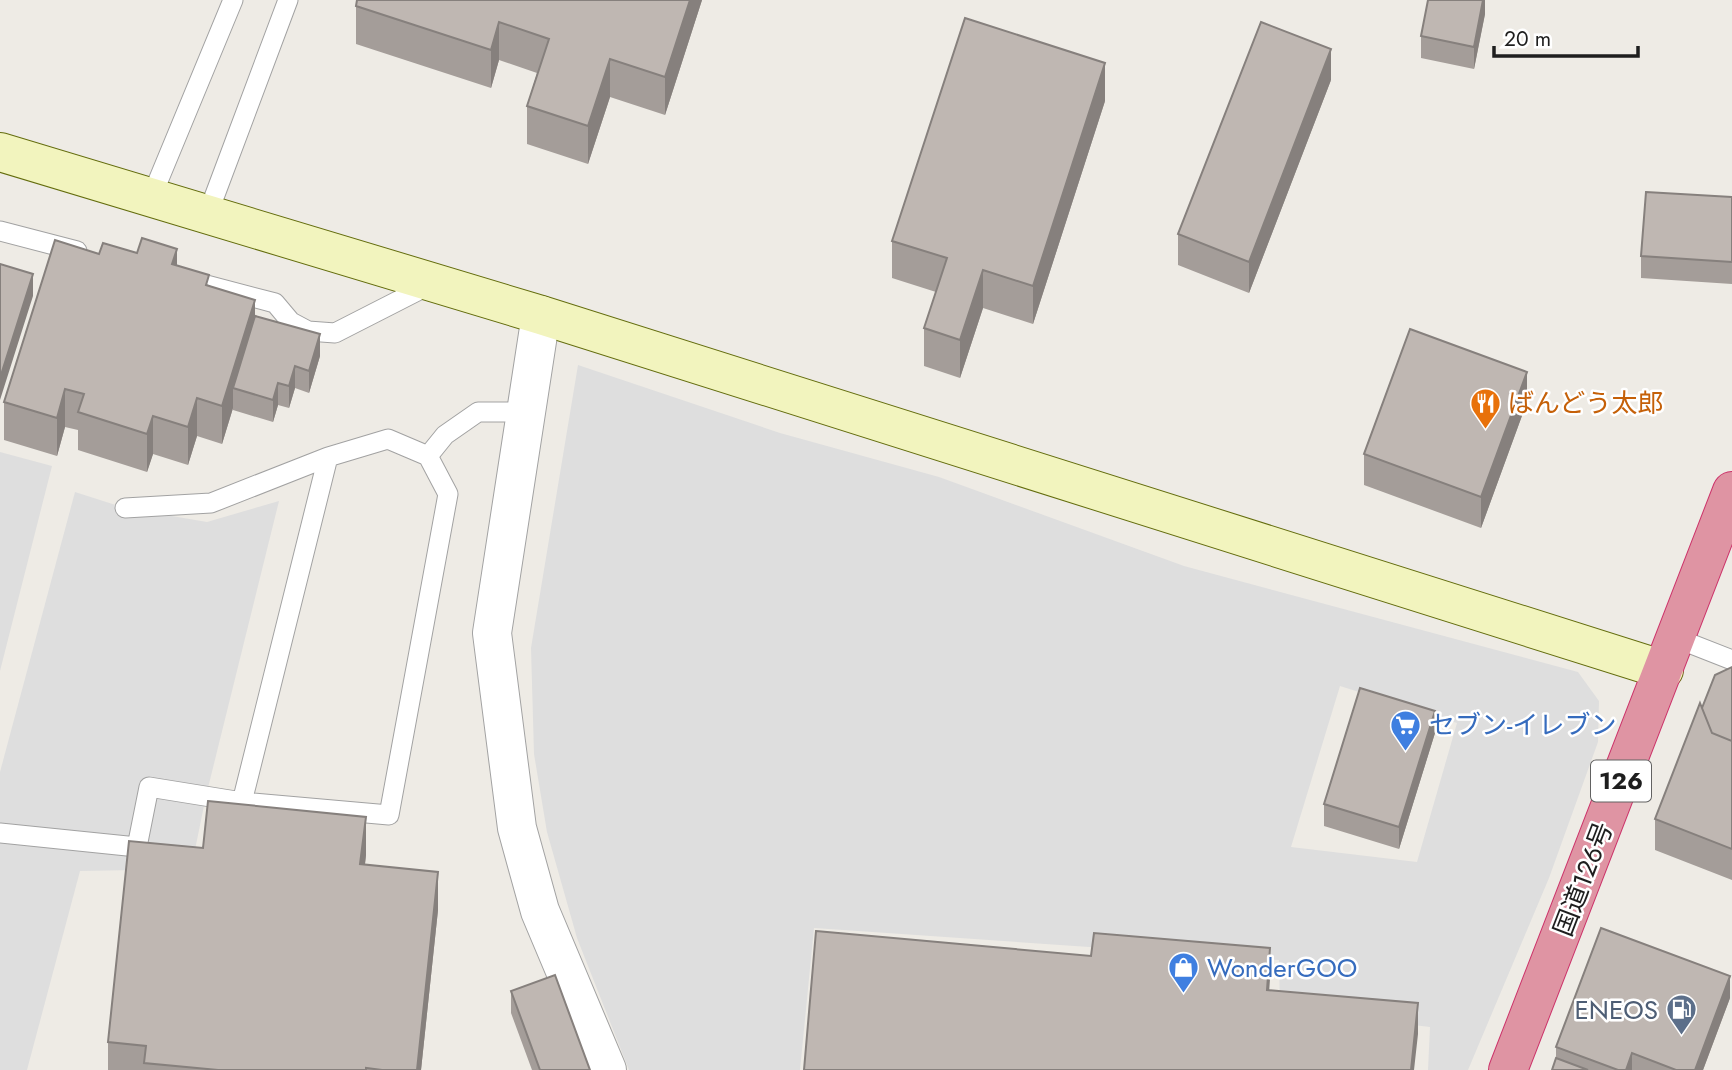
<svg xmlns="http://www.w3.org/2000/svg" width="1732" height="1070" viewBox="0 0 1732 1070" font-family="Jost,'Noto Sans JP',sans-serif">
<rect width="100%" height="100%" fill="#eeebe5"/>
<!-- parking -->
<path fill="#dedede" fill-rule="evenodd" d="M578,365L780,433L939,477L1184,566L1578,672L1599,701L1598,742L1549,878L1468,1070H1428L1430,1027L1280,1009L1279,960L814,928L800,1070H629L577,938L547,832L534,754L531,648ZM1340,686L1457,723L1417,862L1291,847Z
M0,452L52,466L0,671Z
M75,492L125,508L207,522L279,501L206,796L191,869L80,871L27,1070H0V772Z"/>
<g fill="none" stroke-linecap="round" stroke-linejoin="round">
<defs>
<path id="lane" d="M151,198L233,0
M207,216L288,0
M0,231L77,251
M191,281L275,303L291,322L308,331L335,333L433,283
M428,456L445,435L478,412H526
M125,508L211,503L328,457
M1676,638L1732,660
M0,833L137,847L149,787L242,802L389,815L448,494L428,456L388,439L328,457L242,802"/>
<path id="street" d="M541,315L492,633L517,828L540,911L607,1070"/>
<path id="secondary" d="M0,152L541,315L1664,670"/>
<path id="highway" d="M1508,1070L1732,491"/>
</defs>
<!-- lane casing -->
<use href="#lane" stroke="#a2a2a2" stroke-width="21"/>
<!-- street casing -->
<use href="#street" stroke="#a2a2a2" stroke-width="40"/>
<!-- secondary casing -->
<use href="#secondary" stroke="#646d0e" stroke-width="40"/>
<!-- highway casing -->
<use href="#highway" stroke="#cc336a" stroke-width="40"/>
<!-- lane -->
<use href="#lane" stroke="#fff" stroke-width="19"/>
<!-- street -->
<use href="#street" stroke="#fff" stroke-width="38"/>
<!-- secondary -->
<use href="#secondary" stroke="#f2f4be" stroke-width="38"/>
<!-- highway -->
<use href="#highway" stroke="#df94a3" stroke-width="38"/>
</g>
<!-- wall -->
<path fill="#a49d99" d="M357,0H702L665,115L610,97L588,164L527,144V106L537,73L499,60L491,88L356,44V6Z
M1485,0V14L1474,69L1421,58V36Z
M1331,80L1249,293L1178,265V234Z
M1105,101L1033,324L983,308L960,378L924,366V328L936,292L892,278V241Z
M1732,197V284L1641,278V256Z
M99,254L177,265L320,356L309,393L295,388L289,408L278,405L273,422L233,410V408L222,444L197,436L188,465L153,454L147,472L78,450V430L65,427L57,456L4,440V402Z
M1527,402L1481,528L1364,485V454Z
M1732,667V880L1655,850V819Z
M1435,733L1399,849L1324,826V804Z
M203,848L366,855L365,865L438,910L421,1070H108V1042Z
M511,991L590,1070H532L511,1013Z
M1730,998L1703,1070H1552L1556,1058V1047Z"/>
<!-- shaded-wall -->
<path fill="#86807d" d="M690,0H702L665,115V77Z
M1483,0H1485V14L1474,69V47Z
M499,22V60L491,88V50Z
M1331,49V80L1249,293V262Z
M610,59V97L588,164V126Z
M1105,63V101L1033,324V286Z
M177,249V287L172,264Z
M983,270V308L960,378V340Z
M33,274V296L0,400V378Z
M255,300V338L233,388V408L222,444V406Z
M320,334V356L309,393V371Z
M295,366V388L289,408V386Z
M1527,372V402L1481,528V497Z
M278,383V405L273,422V400Z
M65,389V427L57,456V418Z
M197,398V436L188,465V427Z
M153,416V454L147,472V434Z
M1435,711V733L1399,849V827Z
M366,817V855L360,902V864Z
M438,872V910L421,1070H417Z
M1270,948V979L1267,1021V990Z
M1730,976V998L1703,1070H1695Z
M1418,1003V1034L1414,1070H1411Z
M1632,1053V1070H1626Z"/>
<!-- building -->
<path fill="#bfb7b2" stroke="#86807d" stroke-width="2" d="M357,0H690L665,77L610,59L588,126L527,106L549,39L499,22L491,50L356,6Z
M1428,0H1483L1474,47L1421,36Z
M965,18L1105,63L1033,286L983,270L960,340L924,328L947,258L892,241Z
M1261,22L1331,49L1249,262L1178,234Z
M1646,192L1732,197V262L1641,256Z
M142,238L177,249L172,264L209,275L206,285L255,300L222,406L197,398L188,427L153,416L147,434L78,412L84,394L65,389L57,418L4,402L55,240L99,254L103,243L137,253Z
M0,264L33,274L0,378Z
M255,316L320,334L309,371L295,366L289,386L278,383L273,400L233,388Z
M1410,329L1527,372L1481,497L1364,454Z
M1732,667V741L1712,733L1702,708L1715,675Z
M1360,688L1435,711L1399,827L1324,804Z
M1700,703L1712,733L1732,741V849L1655,819Z
M208,801L366,817L360,864L438,872L417,1070H382L366,1068V1070H218L144,1063L146,1046L108,1042L129,841L203,848Z
M1601,928L1730,976L1695,1070H1676L1632,1053L1626,1070H1618L1556,1047Z
M816,931L1091,956L1094,933L1270,948L1267,990L1418,1003L1411,1070H804Z
M555,975L590,1070H540L511,991Z
M1556,1058L1588,1070H1552Z"/>
<!-- icons -->
<defs>
<symbol id="restaurant-pin" viewBox="-11 -11 22 30"><path d="M0 17L-7.5 6A9.5 9.5 0 1 1 7.5 6Z" fill="#e8710a" stroke="#fff"/><path d="M-5-6h1v4h1v-4h1v4h1v-4h1v5L-1.5 .5V6h-2V.5L-5-1ZM5-6V6H3V1.5H1.5Q1.5-4 5-6Z" fill="#fff"/></symbol>
<symbol id="supermarket-pin" viewBox="-11 -11 22 30"><path d="M0 17L-7.5 6A9.5 9.5 0 1 1 7.5 6Z" fill="#3f7fe0" stroke="#fff"/><path d="M-6-5.5h2.5l.6 2H6L4.5 2H-2.5L-4.4-4H-6ZM-1.5 3.2a1.3 1.3 0 1 0 .1 0ZM3 3.2a1.3 1.3 0 1 0 .1 0Z" fill="#fff"/></symbol>
<symbol id="shop-pin" viewBox="-11 -11 22 30"><path d="M0 17L-7.5 6A9.5 9.5 0 1 1 7.5 6Z" fill="#3f7fe0" stroke="#fff"/><path d="M-5-2.5h2.3a2.7 3.5 0 0 1 5.4 0H5L5.5 6h-11ZM-1.5-2.5h3a1.5 2.3 0 0 0-3 0Z" fill="#fff"/></symbol>
<symbol id="fuel-pin" viewBox="-11 -11 22 30"><path d="M0 17L-7.5 6A9.5 9.5 0 1 1 7.5 6Z" fill="#5c6f8a" stroke="#fff"/><path d="M-5.5-6h7V0h2V4h1.3V-2.5L3-4.5l.8-.8L6-3V5H2.5V1h-1V6h-7ZM-4.2-4.7v3.2H.2V-4.7Z" fill="#fff"/></symbol>
</defs>
<g fill-rule="evenodd">
<use href="#restaurant-pin" x="1468" y="386" width="35" height="47"/>
<use href="#supermarket-pin" x="1388" y="708" width="35" height="47"/>
<use href="#shop-pin" x="1166" y="950" width="35" height="47"/>
<use href="#fuel-pin" x="1664" y="992" width="35" height="47"/>
</g>
<g text-anchor="middle" stroke-width="5" stroke-linejoin="round" paint-order="stroke">
<!-- shield labels -->
<rect fill="#fff" stroke="#626262" stroke-width="2" x="1591" y="760.5" width="60" height="41" rx="5"/>
<g font-size="24" font-weight="bold" fill="#1e1e1e">
<text x="1621" y="789">126</text>
</g>
<!-- food labels -->
<g font-size="26" fill="#c56008" stroke="#fff" text-anchor="start">
<text x="1508" y="412">ばんどう太郎</text>
</g>
<!-- shop labels -->
<g font-size="26" fill="#366cbe" stroke="#fff" text-anchor="start">
<text x="1429" y="734">セブン-イレブン</text>
<text x="1207" y="977">WonderGOO</text>
</g>
<!-- street labels -->
<g font-size="26" fill="#1e1e1e" stroke="#fff">
<text transform="translate(1583 879) rotate(-69)" y="9">国道126号</text>
</g>
<!-- service labels -->
<g font-size="26" fill="#4e5e75" stroke="#fff" text-anchor="end">
<text x="1658" y="1019">ENEOS</text>
</g>
</g>
<!-- scale -->
<path d="M1494 46v10h144v-10" fill="none" stroke="#1e1e1e" stroke-width="3.5"/>
<text x="1504" y="46" font-size="21" fill="#1e1e1e" stroke="#ffffff" stroke-width="5" paint-order="stroke">20 m</text>
</svg>
